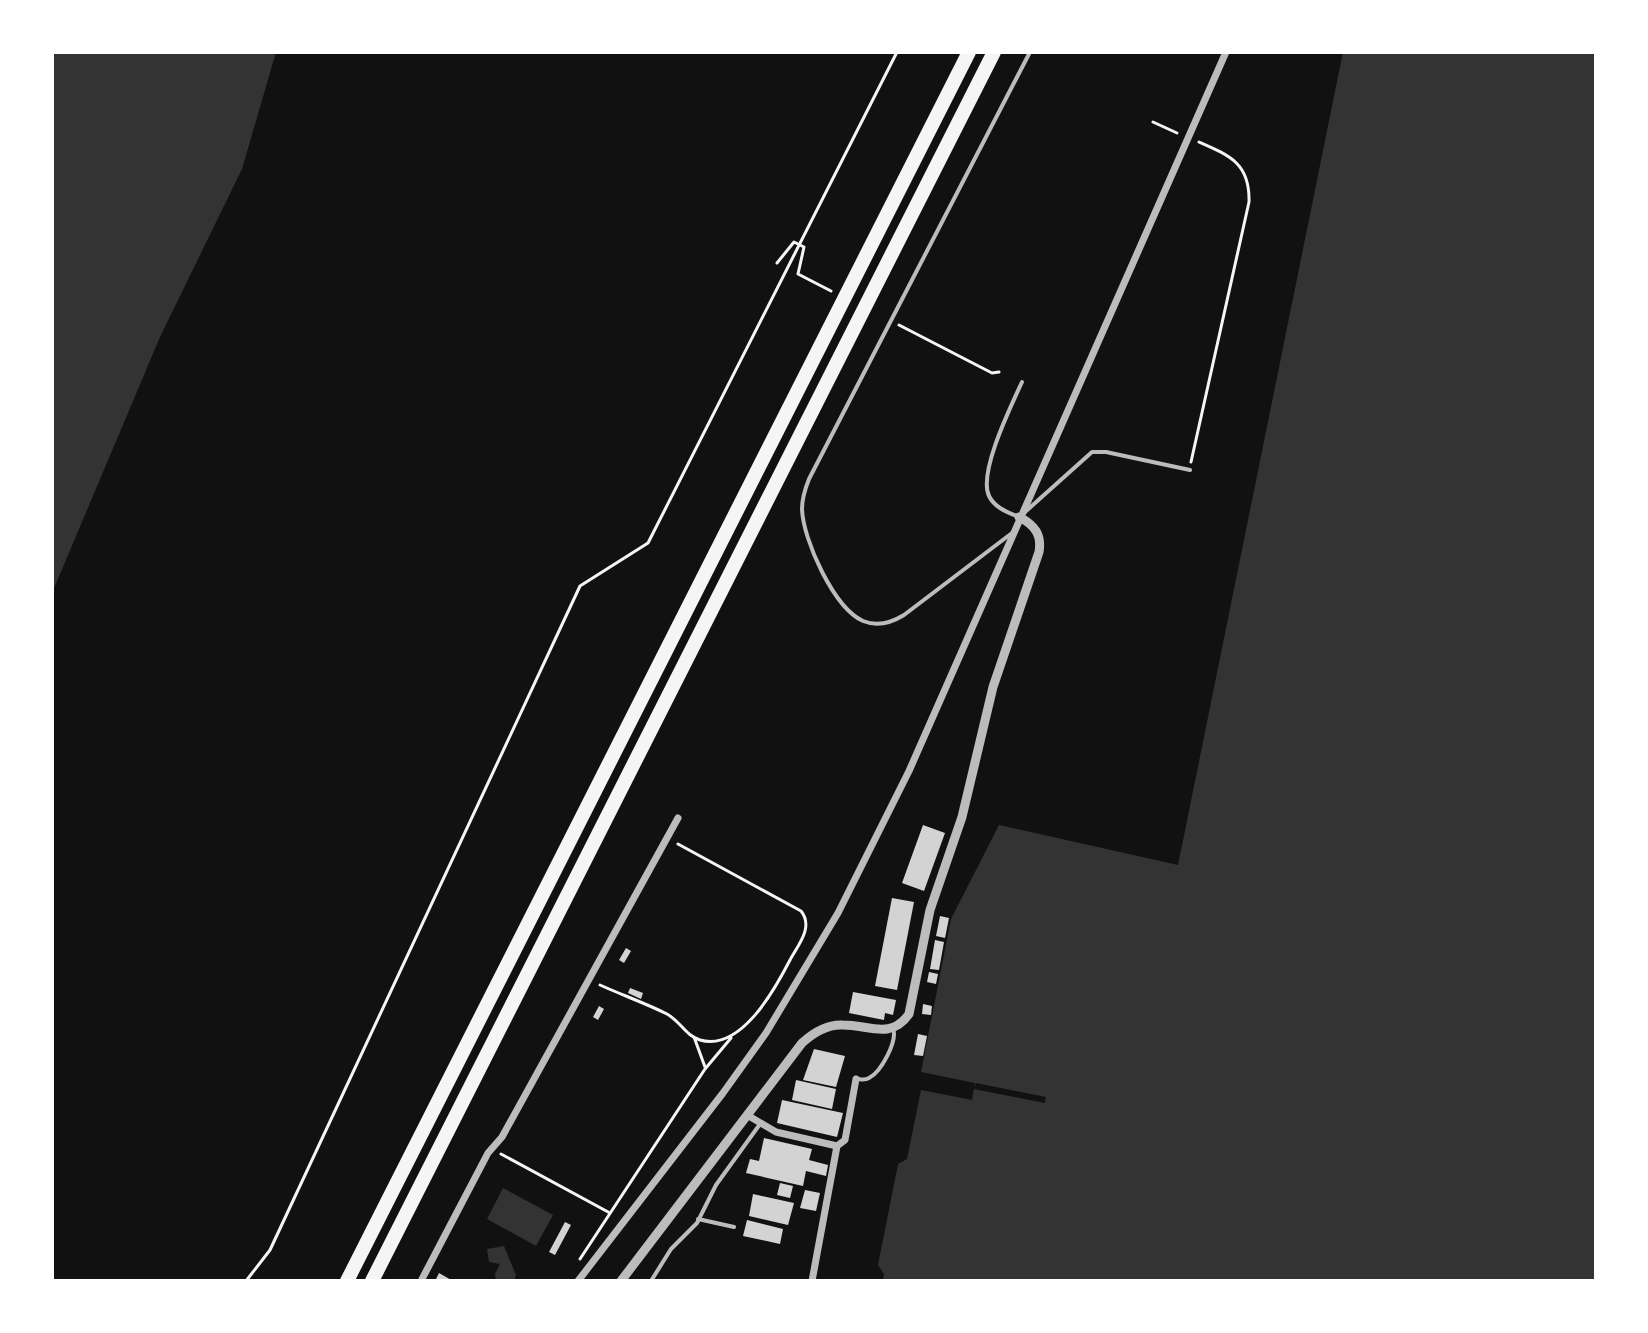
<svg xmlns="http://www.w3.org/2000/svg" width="1648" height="1333" viewBox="0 0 1648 1333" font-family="'Crimson Pro',serif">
<rect width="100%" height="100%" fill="#111"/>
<!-- water -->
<path fill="#333" d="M52,52H276L242,169L160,337L52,593Z
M1343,52H1596V1281H883L884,1274L878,1265L898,1164L907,1159L921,1090L972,1100L975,1083L921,1072L951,919L999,825L1178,865Z
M503,1188L553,1215L536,1246L487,1219Z
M504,1246L516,1275L514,1281H496L495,1274L500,1264L489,1262L487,1249Z"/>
<!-- pier -->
<path fill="#111" d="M976,1083L1046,1097L1045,1103L974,1089Z"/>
<!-- building -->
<path fill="#d3d3d3" d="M923,825L945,833L924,891L902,883Z
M892,898L914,902L897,990L875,986Z
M940,916L949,918L945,938L936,936Z
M935,940L944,942L939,970L930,969Z
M626,948L631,951L624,963L619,960Z
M929,972L938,974L936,984L927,982Z
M630,988L643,993L641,999L628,993Z
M853,992L896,1000L893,1015L885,1013L884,1020L849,1013Z
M923,1004L932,1006L931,1015L922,1014Z
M599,1006L604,1009L598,1020L593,1017Z
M918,1034L927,1036L923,1056L914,1055Z
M814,1049L845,1056L836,1087L803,1080Z
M796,1080L836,1089L832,1109L792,1100Z
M782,1100L843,1113L837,1137L777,1123Z
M764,1138L812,1149L809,1160L828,1165L826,1176L806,1171L803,1186L746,1173L750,1159L759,1161Z
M780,1183L793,1186L790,1198L777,1195Z
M805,1190L820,1193L816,1211L800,1208Z
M753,1194L794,1203L788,1225L749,1216Z
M747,1220L783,1229L780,1244L743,1236Z
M565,1222L571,1225L555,1255L549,1252Z
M439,1273L453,1281H435Z"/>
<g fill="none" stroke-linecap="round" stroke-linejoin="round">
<!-- path -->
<path stroke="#f5f5f5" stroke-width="3" d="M1153,122L1177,133
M777,263L794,242L804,247L798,274L831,291
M899,325L992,373L999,372
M1191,462L1249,202C1250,164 1231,156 1199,142
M600,985C622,995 645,1003 667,1014C680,1021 686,1036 700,1040C741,1052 775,989 790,960C798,945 814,927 801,911L678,844
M694,1037L705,1067
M501,1154L610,1213
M580,1259L705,1069L731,1038
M246,1281L270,1250L580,586L648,543L897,52"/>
<!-- service -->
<path stroke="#bcbcbc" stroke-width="4" d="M1025,512L1092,452H1106L1190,470
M1019,517C1007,512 995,508 989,496C978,473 1011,406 1022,382
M1012,533L904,615C891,623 878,627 863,621C834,608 803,540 802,509C802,498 805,489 809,479L1030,52
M856,1079C861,1079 864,1081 869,1078C881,1072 898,1041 893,1028
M698,1219L734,1227
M651,1281L671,1249L697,1223L716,1185L760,1124"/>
<!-- minor -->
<path stroke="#bcbcbc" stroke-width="7" d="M747,1115L776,1132L837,1146L845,1140L856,1079
M421,1281L488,1153L502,1137L678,818
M578,1281L723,1093L766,1033L838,913L909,771L1226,52
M812,1281L837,1146"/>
<!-- tertiary -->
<path stroke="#bcbcbc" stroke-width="9" d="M621,1281L802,1043C814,1032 827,1024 843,1025C869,1025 891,1040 909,1014L930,910L962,817L993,687L1039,552C1042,535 1035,525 1019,517"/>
<!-- motorway -->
<path stroke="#f5f5f5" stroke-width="14" d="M347,1281L969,52
M372,1281L994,52"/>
</g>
<!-- border -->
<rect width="1648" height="1333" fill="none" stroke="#ffffff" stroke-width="108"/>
</svg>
